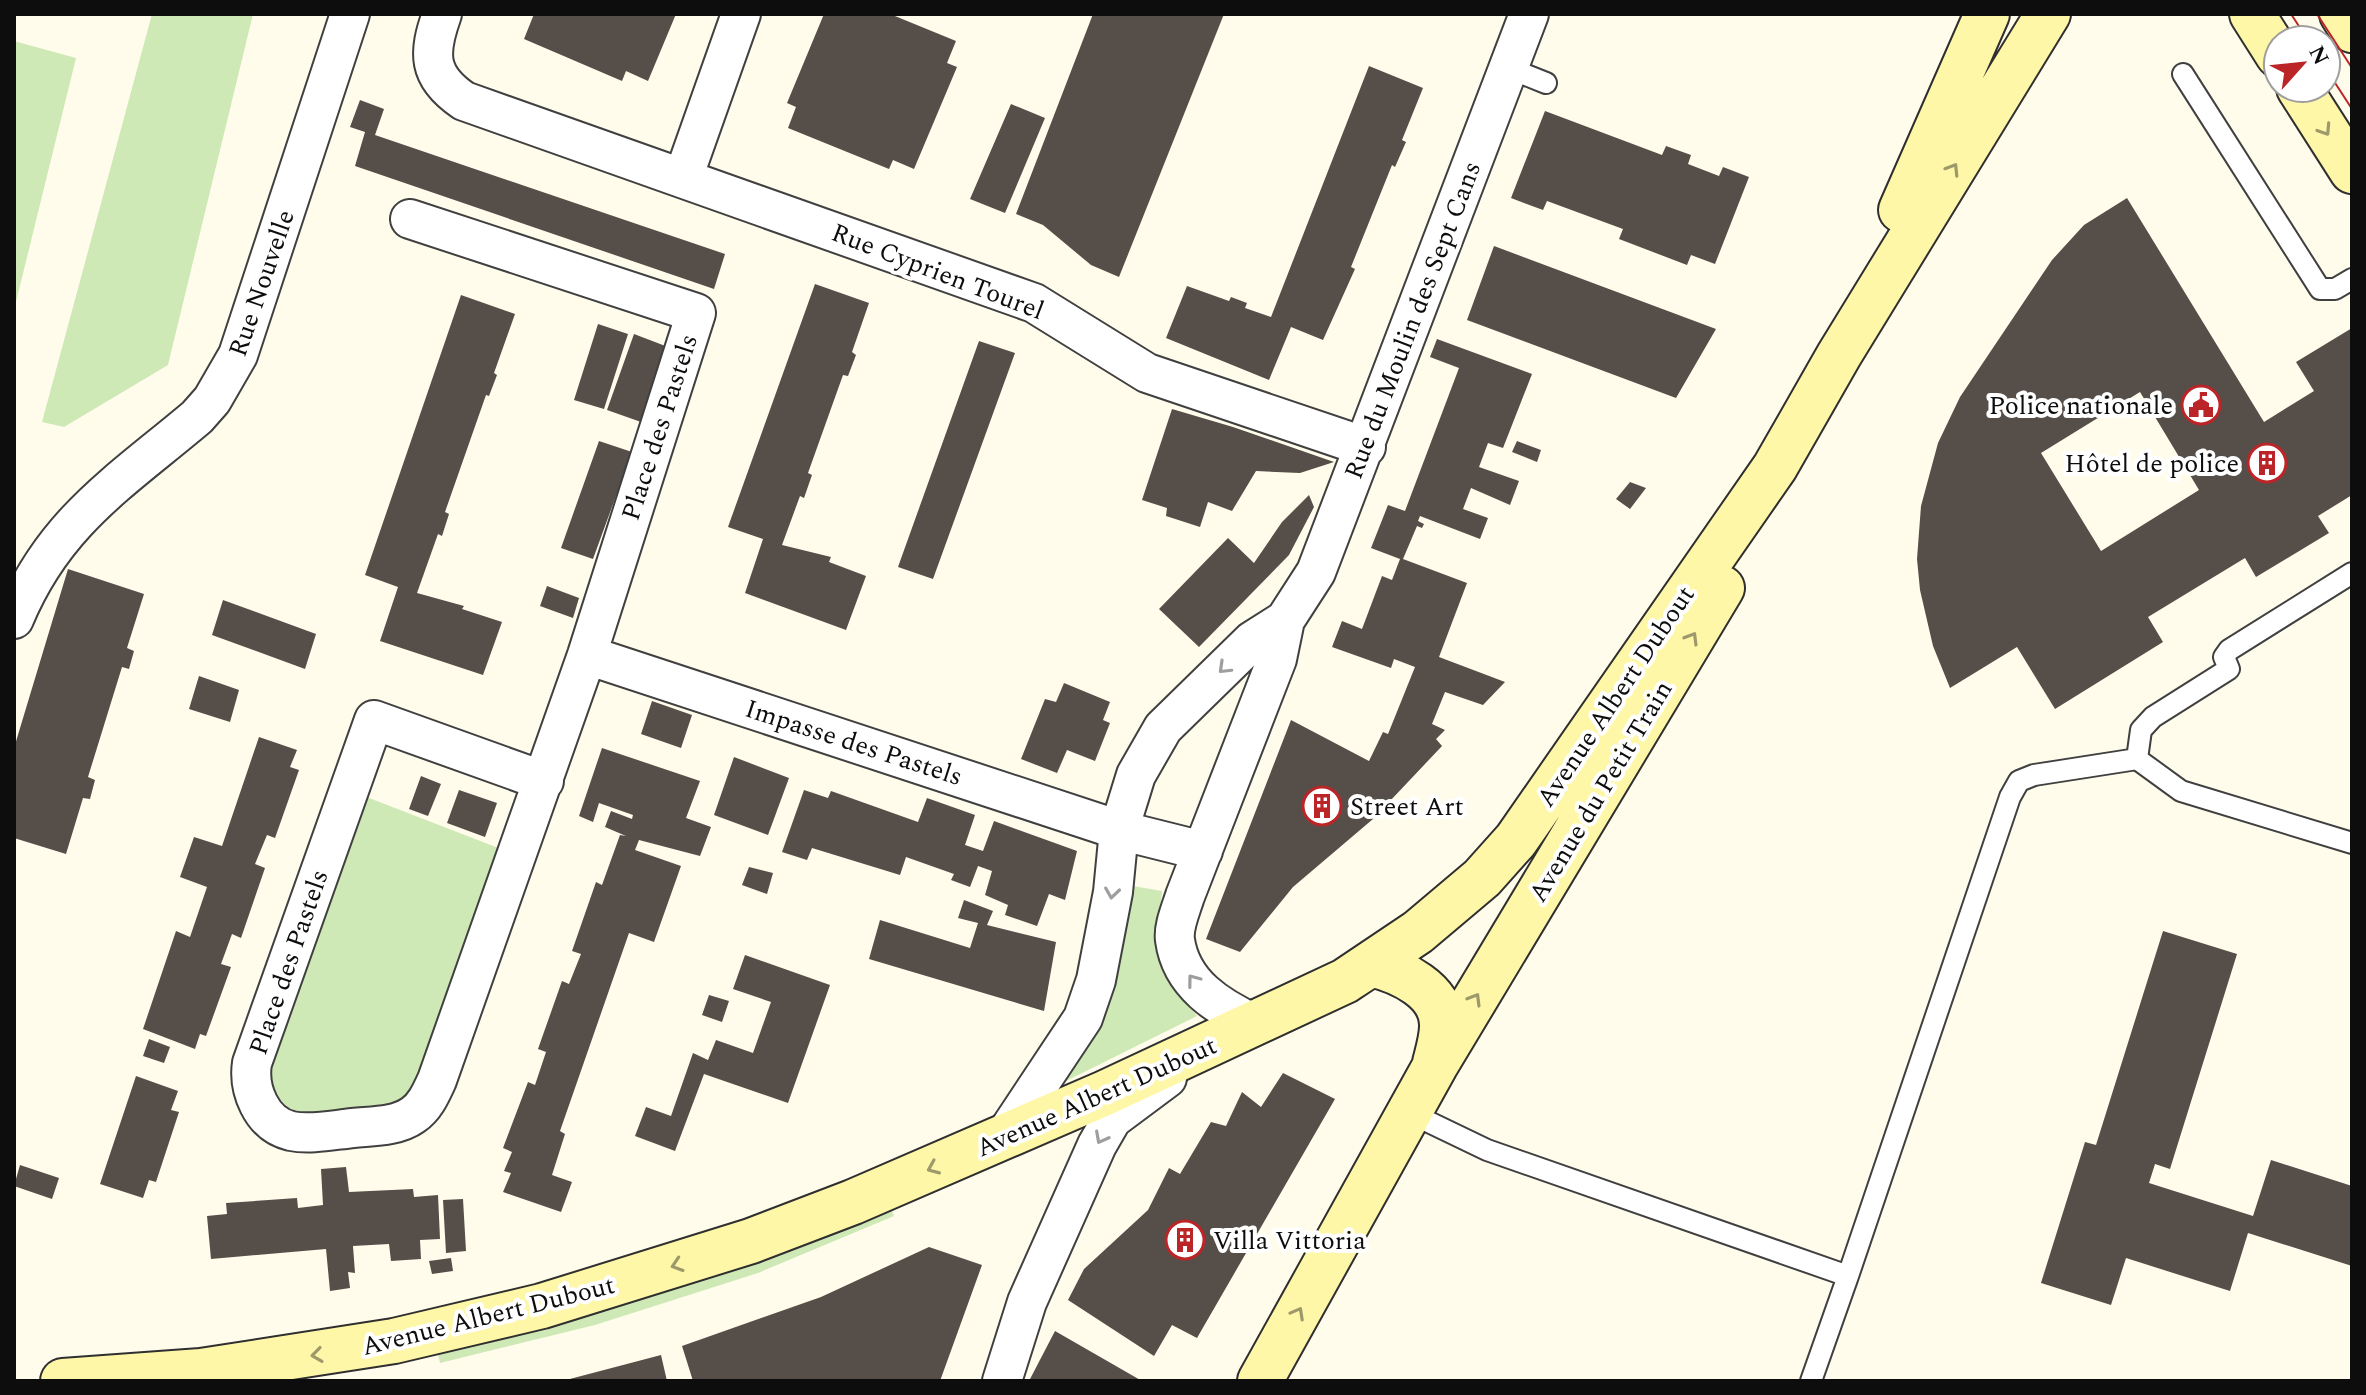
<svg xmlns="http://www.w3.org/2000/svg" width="2366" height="1395" viewBox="0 0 2366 1395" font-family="Spectral,serif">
<rect width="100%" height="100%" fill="#fffcec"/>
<!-- green -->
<path fill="#cfe9b6" d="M152,14H253L168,365L64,427L42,422Z
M14,41L76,58L14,310Z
M364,796L501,849L424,1074L400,1106C347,1112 287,1139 267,1074Z
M1127,885L1162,891C1157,953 1158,967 1197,1016L1058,1085Z
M888,1202L894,1216L758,1273L595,1325L440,1363L435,1342Z"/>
<!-- building -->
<path fill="#554e49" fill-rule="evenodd" d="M534,14H676L648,81L626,71L622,81L524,39Z
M824,14H890L956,41L947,63L957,67L914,169L893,160L889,169L788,128L796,107L787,103Z
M1093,14H1224L1119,277L1091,265L1043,225L1016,214Z
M1369,66L1423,88L1402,140L1406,142L1395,167L1392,165L1351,267L1355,269L1323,340L1291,327L1269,380L1166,338L1187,286L1229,301L1231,297L1247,303L1245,308L1271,317Z
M360,100L384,109L375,135L725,254L714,289L355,166L365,132L350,127Z
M1011,104L1045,118L1005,213L970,199Z
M1545,111L1662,155L1666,146L1691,155L1688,164L1719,176L1723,167L1749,177L1715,264L1691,255L1687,265L1619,239L1623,229L1547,201L1543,210L1511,198Z
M2127,198L2264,422L2314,391L2296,362L2352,328V495L2318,516L2329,533L2256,577L2245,558L2148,617L2163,642L2055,709L2017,647L1950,688L1933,646L1920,590L1917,559L1921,506L1938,443L1960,397L2052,260L2084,225ZM2140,392L2199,490L2101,551L2041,453Z
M1494,246L1716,329L1676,398L1467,320Z
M815,284L869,303L852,352L856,355L848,376L843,375L808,473L812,475L804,498L800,496L782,545L831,557L829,562L866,576L846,630L745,593L763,539L728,527Z
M461,295L515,314L494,373L497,375L489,396L486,395L445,512L449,514L442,536L438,534L417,593L464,606L462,609L502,622L483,675L380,641L398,587L365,575Z
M598,324L628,334L604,409L574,400Z
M634,334L668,347L641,422L607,410Z
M1437,339L1532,374L1503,448L1488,443L1479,467L1519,481L1510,505L1471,488L1463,509L1488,518L1480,539L1420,516L1418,521L1424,524L1422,528L1417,526L1403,559L1467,583L1439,657L1505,682L1483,705L1445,692L1432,724L1445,730L1436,739L1442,746L1373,819L1293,887L1240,952L1206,939L1291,720L1369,761L1383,732L1388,734L1415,667L1394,659L1391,668L1332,647L1342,621L1362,629L1382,576L1392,580L1400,559L1371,548L1388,505L1405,511L1459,368L1430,357Z
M979,341L1015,353L933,579L898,567Z
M1172,409L1233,427L1334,462L1300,473L1256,471L1232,511L1208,502L1200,527L1166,516L1167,508L1142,500Z
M599,441L632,452L593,559L561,548Z
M1517,441L1541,450L1537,462L1512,452Z
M1630,482L1646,488L1630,509L1616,499Z
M1309,495L1314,507L1289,555L1199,647L1159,609L1228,538L1254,563L1282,522Z
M68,569L144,594L127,648L134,651L129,669L122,667L88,777L95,780L90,799L83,798L66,854L14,838V748Z
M547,586L579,598L573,618L540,606Z
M223,600L316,634L305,669L212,635Z
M199,676L239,690L230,722L189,709Z
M1064,683L1110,702L1103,720L1110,723L1095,761L1067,750L1057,773L1021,759L1045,699L1056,702Z
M652,701L692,715L681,748L641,734Z
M259,737L297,750L290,767L299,770L275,838L267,835L255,864L265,868L241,938L232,934L221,964L231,967L206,1036L200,1034L195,1049L143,1029L176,931L190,937L207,887L180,877L194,837L222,846Z
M602,748L700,781L686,818L711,827L700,856L639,840L635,850L681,866L654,942L629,933L560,1131L565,1134L552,1175L572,1182L561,1212L503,1192L511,1173L504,1171L512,1152L503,1148L528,1082L535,1085L546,1052L538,1049L562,981L569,984L581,954L572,951L596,882L602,885L620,835L626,836L605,827L611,811L632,819L633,815L599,803L593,822L579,816Z
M734,757L789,778L768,835L714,815Z
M421,776L441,784L428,816L409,809Z
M459,790L497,803L485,837L447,823Z
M804,790L828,798L831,791L918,822L927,798L975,815L965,845L983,851L994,821L1077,851L1065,900L1049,894L1037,926L1005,915L1008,905L985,895L992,871L978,866L970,887L951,880L954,874L906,857L900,875L812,848L807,860L782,852Z
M749,867L773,873L767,894L742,885Z
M964,900L993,911L987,925L1056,942L1044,1011L869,959L880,920L970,948L978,923L958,918Z
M2163,931L2237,954L2170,1169L2155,1164L2149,1183L2253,1216L2271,1160L2352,1186V1266L2248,1233L2230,1291L2126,1258L2111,1305L2041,1283L2085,1142L2096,1145Z
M745,955L830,985L788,1103L704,1074L675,1151L635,1136L646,1107L671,1116L693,1053L708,1060L716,1040L753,1053L771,1002L733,989Z
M709,995L729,1001L722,1022L702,1015Z
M149,1039L170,1047L164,1063L143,1056Z
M1283,1073L1335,1099L1197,1338L1172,1325L1154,1356L1068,1300L1084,1269L1148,1210L1169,1168L1180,1174L1211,1122L1226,1126L1242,1092L1261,1107Z
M136,1076L178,1091L171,1110L179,1112L156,1182L149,1180L143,1198L100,1184Z
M20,1165L59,1178L52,1199L14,1186Z
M346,1167L349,1192L413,1189L414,1197L438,1195L440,1239L420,1240L421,1259L391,1261L389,1244L353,1246L355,1273L348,1272L350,1288L330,1291L326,1249L211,1259L207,1216L227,1214L226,1203L297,1198L298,1208L323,1205L321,1169Z
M463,1199L466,1251L446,1253L443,1200Z
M929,1247L982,1265L940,1381H693L682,1346L821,1297Z
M451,1258L453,1271L432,1274L429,1261Z
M1055,1331L1142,1381H1029Z
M661,1355L667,1381H566V1380Z"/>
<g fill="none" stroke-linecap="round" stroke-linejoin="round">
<defs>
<path id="service" d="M1506,67L1546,83
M2183,74L2320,289H2335L2352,279
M2137,759L2141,730L2153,717L2229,669L2224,657L2229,650L2352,573
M1408,1112L1487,1150L1848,1276L2010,797L2019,781L2034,775L2137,759L2181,791L2352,843
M1811,1381L1848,1276"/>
<path id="minor" d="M442,14C428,53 427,76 464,101L1034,303L1147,373L1366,447
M683,178L741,14
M410,219L696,313L587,655L437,1080C431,1093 425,1107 413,1115C396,1127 372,1126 353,1128C333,1130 311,1135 291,1131C261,1124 248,1089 252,1063L374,720L544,781
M14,619C54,522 120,482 197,417L212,400L238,355L350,14
M587,655L1119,830L1203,851
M1255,1024C1218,1007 1181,984 1175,940C1173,927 1181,909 1185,896L1277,659L1285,620L1316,572L1529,14
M1004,1137L1083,1018L1096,980L1113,892L1119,830L1136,775L1163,728L1252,641L1285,620
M1002,1381L1027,1302L1097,1145L1112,1119L1167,1078"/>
<path id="secondary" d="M2252,14L2278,55
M2342,14L2352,30
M2299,88L2352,171
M1901,210L1987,14
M1351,977L1371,964C1400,971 1443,990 1442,1026C1442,1038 1438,1051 1435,1063
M63,1381L201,1371L394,1341L542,1306L751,1241L853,1202L1105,1093L1345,981L1418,932L1482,878L1516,840L1775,467L1839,355L2048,14
M1260,1381L1435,1066L1722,588"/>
</defs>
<!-- service casing -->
<use href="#service" stroke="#404040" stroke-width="24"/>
<!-- minor casing -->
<use href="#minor" stroke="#404040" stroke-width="42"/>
<!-- secondary casing -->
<use href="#secondary" stroke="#2f2f2f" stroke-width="48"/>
<!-- service -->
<use href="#service" stroke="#fff" stroke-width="20"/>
<!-- minor -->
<use href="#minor" stroke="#fff" stroke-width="38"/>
<!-- secondary -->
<use href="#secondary" stroke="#fff7a8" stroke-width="44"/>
<!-- tram -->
<path stroke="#bc2528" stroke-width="2" d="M2291,14L2308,40
M2317,14L2352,68
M2326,69L2352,109"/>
</g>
<!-- one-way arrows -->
<defs><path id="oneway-chevron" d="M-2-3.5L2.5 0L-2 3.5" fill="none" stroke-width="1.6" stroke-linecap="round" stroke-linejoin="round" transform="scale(2)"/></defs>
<g stroke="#9e996a">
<use href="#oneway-chevron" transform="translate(2325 130) rotate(57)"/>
<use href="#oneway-chevron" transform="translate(1953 169) rotate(-58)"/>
<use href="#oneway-chevron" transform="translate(1692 638) rotate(-59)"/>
<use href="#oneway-chevron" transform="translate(1475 999) rotate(-59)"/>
<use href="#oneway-chevron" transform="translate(933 1168) rotate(157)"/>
<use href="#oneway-chevron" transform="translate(677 1265) rotate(162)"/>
<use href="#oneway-chevron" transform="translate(1298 1313) rotate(-61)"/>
<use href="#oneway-chevron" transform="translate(317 1355) rotate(172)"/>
</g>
<g stroke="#9e9e9e">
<use href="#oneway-chevron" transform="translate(1224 668) rotate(136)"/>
<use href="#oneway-chevron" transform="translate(1112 893) rotate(98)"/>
<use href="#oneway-chevron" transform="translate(1193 980) rotate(-127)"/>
<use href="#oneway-chevron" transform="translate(1101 1138) rotate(118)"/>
</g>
<!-- icons -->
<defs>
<symbol id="civic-ring" viewBox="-11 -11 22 22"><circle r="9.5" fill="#fff" stroke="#bc2528" stroke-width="1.5"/><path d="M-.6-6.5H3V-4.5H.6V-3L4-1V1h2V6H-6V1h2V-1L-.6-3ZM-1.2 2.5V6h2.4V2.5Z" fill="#bc2528"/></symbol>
<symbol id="building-ring" viewBox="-11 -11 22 22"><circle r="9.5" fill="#fff" stroke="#bc2528" stroke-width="1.5"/><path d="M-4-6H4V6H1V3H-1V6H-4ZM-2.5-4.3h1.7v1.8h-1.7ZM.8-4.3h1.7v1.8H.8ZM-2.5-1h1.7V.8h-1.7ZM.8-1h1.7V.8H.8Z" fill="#bc2528"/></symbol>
</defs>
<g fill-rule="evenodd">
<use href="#civic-ring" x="2179" y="383" width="44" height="44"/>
<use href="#building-ring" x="2245" y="441" width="44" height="44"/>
<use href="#building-ring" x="1300" y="784" width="44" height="44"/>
<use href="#building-ring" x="1163" y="1218" width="44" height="44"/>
</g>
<g text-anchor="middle" stroke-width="8" stroke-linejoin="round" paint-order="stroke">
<!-- street labels -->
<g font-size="26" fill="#0d0d0d" stroke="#fff">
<text transform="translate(938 271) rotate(21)" y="9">Rue Cyprien Tourel</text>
<text transform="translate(261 283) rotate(-71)" y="9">Rue Nouvelle</text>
<text transform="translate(1412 320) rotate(-69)" y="9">Rue du Moulin des Sept Cans</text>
<text transform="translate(659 427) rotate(-72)" y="9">Place des Pastels</text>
<text transform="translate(1615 696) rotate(-56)" y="9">Avenue Albert Dubout</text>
<text transform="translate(854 742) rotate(18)" y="9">Impasse des Pastels</text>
<text transform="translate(1600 791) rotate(-59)" y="9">Avenue du Petit Train</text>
<text transform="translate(288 962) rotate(-71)" y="9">Place des Pastels</text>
<text transform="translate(1096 1096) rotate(-24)" y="9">Avenue Albert Dubout</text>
<text transform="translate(488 1315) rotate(-14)" y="9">Avenue Albert Dubout</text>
</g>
<!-- poi labels -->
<g font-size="26" fill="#0d0d0d" stroke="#fff" text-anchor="end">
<text x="2173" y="414">Police nationale</text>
<text x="2239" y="472">Hôtel de police</text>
<text x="1350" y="815" text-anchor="start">Street Art</text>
<text x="1213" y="1249" text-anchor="start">Villa Vittoria</text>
</g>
</g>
<!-- border -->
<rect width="2366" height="1395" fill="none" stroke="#0d0d0d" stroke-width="32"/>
<!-- north arrow -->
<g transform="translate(2302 64) rotate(63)"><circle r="38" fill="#ffffff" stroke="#9e9e9e" stroke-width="2"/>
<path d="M0-6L14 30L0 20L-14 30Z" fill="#bc2528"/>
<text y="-12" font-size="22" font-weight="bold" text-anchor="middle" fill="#0d0d0d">N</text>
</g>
</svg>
